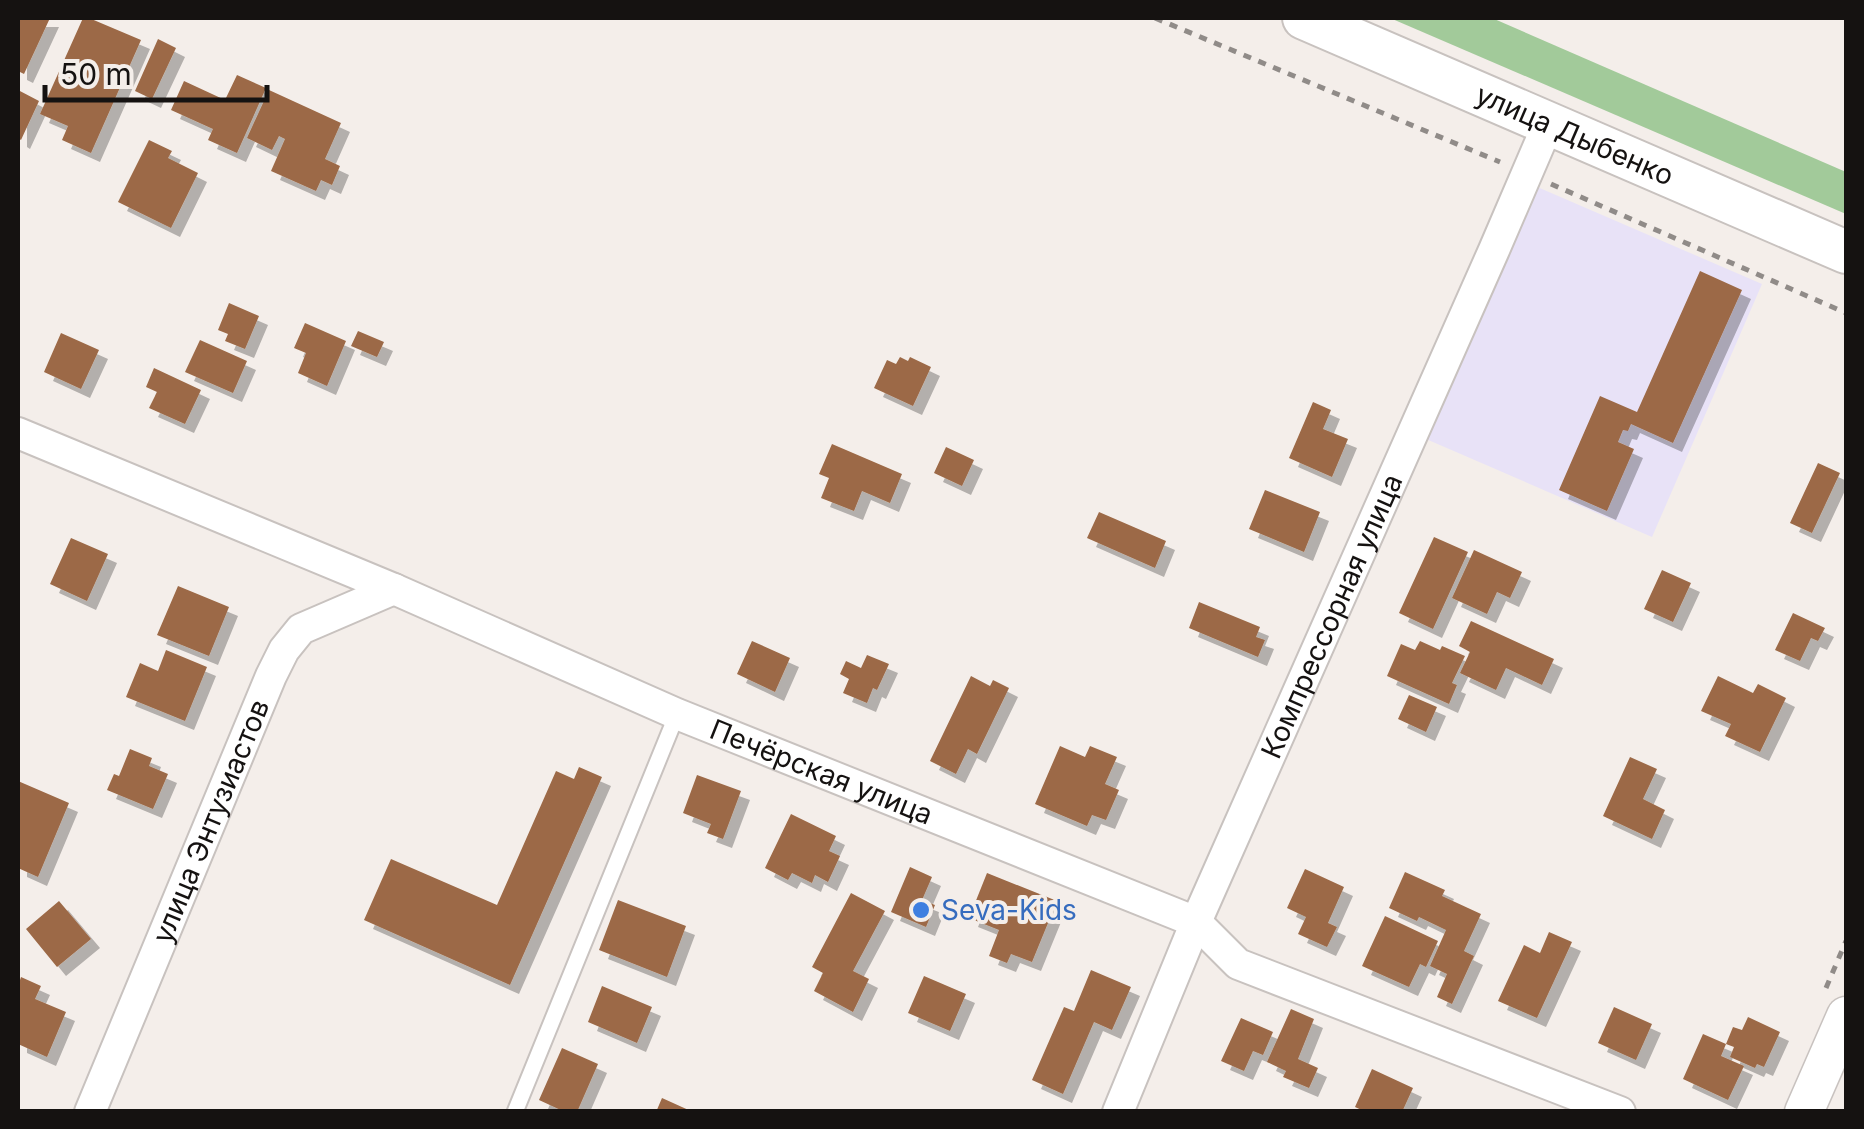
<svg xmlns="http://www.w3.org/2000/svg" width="1864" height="1129" viewBox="0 0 1864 1129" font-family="Inter,sans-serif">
<defs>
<filter id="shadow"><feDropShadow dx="9" dy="9" stdDeviation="0" flood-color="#0004"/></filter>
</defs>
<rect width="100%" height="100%" fill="#f4eeea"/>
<!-- commercial -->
<path fill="#e8e2f7" d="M1535,186L1762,284L1652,537L1426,439Z"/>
<!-- green -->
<path fill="#a2ca9a" d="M1390,18H1492L1846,172V214Z"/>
<!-- building -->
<path fill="#9c6946" filter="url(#shadow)" d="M18,18H50L24,74L18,71Z
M83,18H89L141,40L91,153L62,140L68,126L40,114Z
M158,39L176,48L152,99L135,91Z
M237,75L266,88L237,153L208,140L213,129L171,110L184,81L225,100Z
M18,90L39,101L21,140L18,138Z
M269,90L341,123L325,159L340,166L332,185L321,180L316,191L271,171L285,139L279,136L272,150L247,138Z
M149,140L172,151L168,158L198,173L171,228L118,202Z
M1700,271L1742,290L1673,443L1631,424L1628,431L1623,430L1618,442L1634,449L1607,511L1559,490L1600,396L1637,412Z
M229,303L259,316L245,349L225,341L228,334L218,330Z
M305,323L346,341L327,386L298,373L306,353L294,348Z
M358,331L384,342L377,357L351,346Z
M61,333L99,350L81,389L44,372Z
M200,340L247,361L233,393L185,372Z
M900,357L908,361L910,357L931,367L913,406L874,388L887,360L896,364Z
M154,368L201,390L185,424L149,408L157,392L146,387Z
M1313,402L1331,410L1323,429L1348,439L1332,477L1289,458Z
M832,444L902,474L890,503L862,491L854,511L821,498L829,478L819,474Z
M946,447L974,460L962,486L934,473Z
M1818,463L1840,473L1812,533L1790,523Z
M1265,490L1320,512L1304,552L1249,529Z
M1099,512L1166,541L1155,568L1087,538Z
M1434,537L1468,552L1433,629L1399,613Z
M71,538L108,554L87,601L50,584Z
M1474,550L1522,572L1510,598L1497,592L1487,614L1452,598Z
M1662,570L1691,583L1673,622L1644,609Z
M178,586L229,607L209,656L157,635Z
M1199,602L1260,627L1256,637L1265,640L1258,657L1189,628Z
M1793,613L1825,628L1818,641L1811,638L1800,661L1775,650Z
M1471,621L1554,659L1542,685L1506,668L1496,690L1460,673L1470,652L1459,646Z
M752,641L790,658L775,692L737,674Z
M1420,641L1440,650L1442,646L1465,656L1452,683L1457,685L1449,704L1387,676L1401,644L1415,650Z
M166,650L207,667L185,721L126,697L140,663L158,671Z
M867,655L889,664L877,690L873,688L867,703L843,693L849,679L840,674L846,661L861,668Z
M971,676L990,686L993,680L1009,688L977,754L968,749L956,774L930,761Z
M1718,676L1753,693L1758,684L1786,698L1760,752L1725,736L1731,724L1701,711Z
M1409,695L1437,707L1426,732L1398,719Z
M1060,746L1085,757L1090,746L1117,757L1105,784L1119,790L1106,820L1092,815L1087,826L1035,804Z
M130,749L152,758L149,766L168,774L153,809L107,790L114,774L119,776Z
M1630,757L1657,769L1643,799L1665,810L1652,839L1603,816Z
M579,767L602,777L510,985L364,920L391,859L497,905L556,771L574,779Z
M697,775L741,791L723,839L707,833L711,824L683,813Z
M18,781L69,803L38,877L18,868Z
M791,814L836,836L829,851L840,856L828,882L815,875L812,883L792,873L788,880L765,868Z
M910,867L932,877L922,900L935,905L926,927L891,912Z
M1305,869L1344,887L1328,923L1337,927L1327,947L1298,934L1306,917L1287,908Z
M1405,872L1445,890L1442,896L1481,914L1464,951L1474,956L1452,1004L1437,997L1447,974L1430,966L1446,930L1419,917L1417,921L1389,908Z
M987,873L1057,901L1032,962L1011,954L1007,963L989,956L999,930L969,918Z
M851,893L885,911L853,971L869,979L853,1012L814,991L823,973L812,967Z
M618,900L686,926L667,977L599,950Z
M59,901L91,939L57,967L26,929Z
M1385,916L1438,941L1426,967L1420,964L1409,987L1362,966Z
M1549,932L1572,942L1537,1018L1498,1001L1524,945L1540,953Z
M1091,970L1131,987L1112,1030L1094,1022L1063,1094L1032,1080L1064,1007L1074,1011Z
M924,976L966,994L950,1031L908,1013Z
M21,977L41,986L35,999L66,1012L47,1057L18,1044V986Z
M602,986L652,1007L637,1043L588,1022Z
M1614,1007L1652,1024L1636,1060L1598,1043Z
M1291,1009L1314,1019L1298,1059L1318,1068L1309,1088L1283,1077L1286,1071L1267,1062Z
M1748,1017L1780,1032L1764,1067L1757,1064L1755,1068L1730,1057L1734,1047L1726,1044L1733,1027L1742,1030Z
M1241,1018L1273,1032L1263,1055L1253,1051L1244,1071L1221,1061Z
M1703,1034L1726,1044L1721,1056L1744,1066L1728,1100L1683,1079Z
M562,1048L598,1064L577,1112H565L539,1100Z
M1372,1069L1413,1088L1402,1112H1366L1355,1107Z
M662,1098L693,1112H656Z"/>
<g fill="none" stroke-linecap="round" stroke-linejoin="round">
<defs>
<path id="service" d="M515,1112L677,714"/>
<g id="minor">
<path id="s1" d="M18,433L394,589L677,714L1196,922L1238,964L1620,1112"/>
<path id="s2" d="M90,1112L271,676L284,650L301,629L394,589"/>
<path id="s3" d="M1118,1112L1196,922L1494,250L1549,122"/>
</g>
<path id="tertiary" d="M1804,1112L1846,1016"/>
<g id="secondary">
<path id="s4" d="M1304,18L1846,252"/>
</g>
</defs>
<!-- service casing -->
<use href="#service" stroke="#c8c2bf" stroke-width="19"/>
<!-- minor casing -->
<use href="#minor" stroke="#c8c2bf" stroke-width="34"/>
<!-- tertiary casing -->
<use href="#tertiary" stroke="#c8c2bf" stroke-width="41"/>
<!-- secondary casing -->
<use href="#secondary" stroke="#c8c2bf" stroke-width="46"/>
<!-- path -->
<path stroke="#908b88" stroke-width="5" stroke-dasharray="8 8" stroke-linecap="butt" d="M1155,18L1500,162
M1551,184L1846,313
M1826,988L1846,941"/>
<!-- service -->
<use href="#service" stroke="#fff" stroke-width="15"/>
<!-- minor -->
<use href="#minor" stroke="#fff" stroke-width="30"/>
<!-- tertiary -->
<use href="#tertiary" stroke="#fff" stroke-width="38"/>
<!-- secondary -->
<use href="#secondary" stroke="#fff" stroke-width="42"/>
</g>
<!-- markers -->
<circle fill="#3f7fe0" stroke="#f4eeea" stroke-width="4" cx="921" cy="910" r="10"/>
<g text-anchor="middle" stroke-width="8" stroke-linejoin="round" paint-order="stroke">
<!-- street labels -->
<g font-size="28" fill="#151211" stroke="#f4eeea">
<text dy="10" stroke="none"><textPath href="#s4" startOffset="295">улица Дыбенко</textPath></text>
<text dy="10" stroke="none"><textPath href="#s3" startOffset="540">Компрессорная улица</textPath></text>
<text dy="10" stroke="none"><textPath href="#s1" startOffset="872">Печёрская улица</textPath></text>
<text dy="10" stroke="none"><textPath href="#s2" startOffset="315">улица Энтузиастов</textPath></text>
</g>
<!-- shop labels -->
<g font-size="28" fill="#366cbe" stroke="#f4eeea" text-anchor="start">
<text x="941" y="920">Seva-Kids</text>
</g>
</g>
<!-- border -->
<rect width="1864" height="1129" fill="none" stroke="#151211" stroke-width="40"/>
<!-- scale -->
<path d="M45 85v15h222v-15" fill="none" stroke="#151211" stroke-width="5"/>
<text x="60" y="85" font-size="30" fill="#151211" stroke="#f4eeea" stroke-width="8" paint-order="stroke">50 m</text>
</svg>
